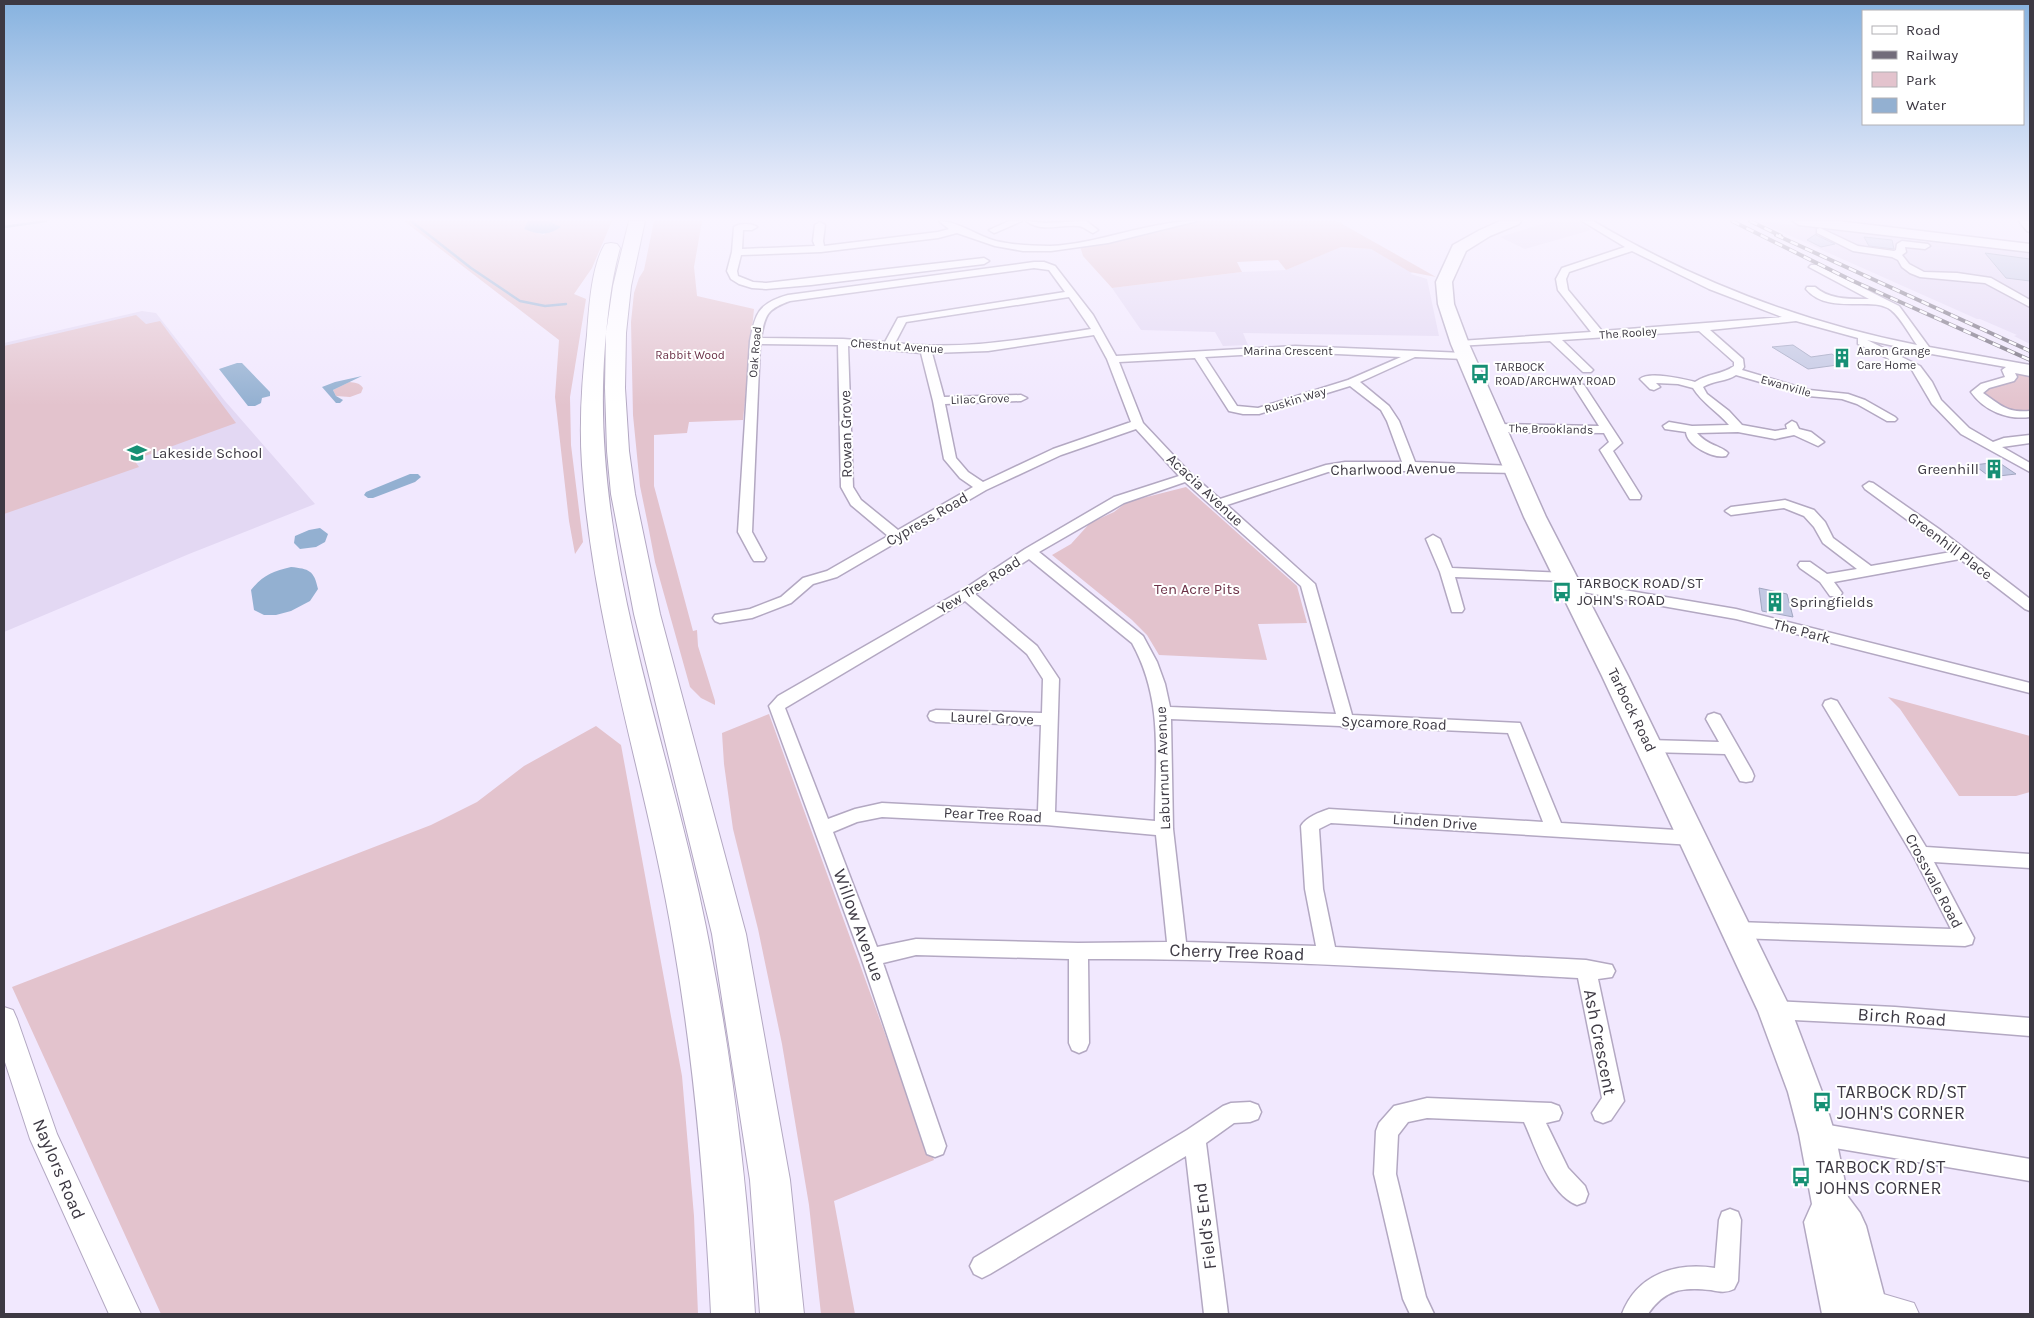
<svg xmlns="http://www.w3.org/2000/svg" width="2034" height="1318" viewBox="0 0 2034 1318" font-family="Karla,sans-serif">
<rect width="100%" height="100%" fill="#f1e8fe"/>
<!-- built -->
<path fill="#e3d8f3" d="M1552,221H1581L1591,230L1525,249L1500,237Z
M1757,221L2030,251V344L2014,336L2017,335L1980,319H1977Z
M1340,247L1371,249L1412,272L1411,274L1427,279L1439,336L1243,333L1248,345L1223,346L1215,332L1141,330L1112,288L1242,272L1286,270Z
M142,311L156,313L225,401L315,504L189,554L4,632V343Z"/>
<!-- green -->
<path fill="#e3c3cd" d="M404,221H528L524,229L544,235L552,223L548,221H612L592,268L574,294L586,299L570,397L571,445L583,542L575,554L569,521L555,397L559,340Z
M654,221H702L694,267L697,296L754,309L743,420L689,422L687,433L654,435V486L693,631L697,630L698,646L715,701V705L701,698L690,687L655,562L648,525L640,486L633,415L631,322L634,293L639,278L644,270Z
M1193,221H1337L1436,277L1410,272L1371,249L1341,247L1286,270L1278,260L1237,262L1242,272L1112,288L1083,256L1080,246Z
M136,315L146,324L160,321L236,423L134,460L139,467L4,514V346Z
M2013,373L2030,375V411L2028,412L2006,411L1984,394V390L1993,385L2016,381Z
M349,382C355,383 359,382 363,388L361,393L350,397L336,396L333,390Z
M1186,487L1297,586L1307,623L1258,624L1267,660L1159,655L1147,635L1132,620L1052,555L1071,544L1090,523L1114,512L1127,502Z
M1888,697L2030,736V792L2016,796H1959L1900,709Z
M769,714L888,1042L934,1160L834,1201L855,1314H821L809,1205L782,1044L758,929L733,829L724,764L722,733Z
M596,726L621,745L682,1076L694,1216L698,1314H161L12,987L431,825L477,802L524,766Z"/>
<!-- water -->
<path fill="#93b0d1" d="M528,221H548L561,227C547,236 540,235 524,229Z
M237,363H242L270,392V396L262,398L261,403L255,406H248L219,369Z
M362,376L333,390L336,396L343,400L340,403H336L322,387L335,382Z
M410,474H418L421,477L415,482L373,498H368L364,495L366,492Z
M320,528L328,534L325,542L316,547L300,549L294,543L295,536L309,530Z
M291,567C309,569 314,570 318,589L310,601L291,611L276,615H264L254,610L251,590C262,576 273,571 291,567Z"/>
<g fill="none" stroke-linecap="round" stroke-linejoin="round">
<!-- stream -->
<path stroke="#93b0d1" stroke-width="2.5" d="M411,221L471,268L520,301L545,306L566,304
M4,227L46,221"/>
</g>
<!-- building -->
<path fill="#c3c8e3" stroke="#a2a7c1" d="M1816,234V235L1835,244L1821,247L1807,240Z
M1864,237L1892,240L1894,249L1869,246Z
M1985,253L2030,259V281L2006,278Z
M1793,345L1811,357L1832,354L1845,364L1808,369L1772,347Z
M1998,462L2016,474L1990,477L1974,465Z
M1759,588L1787,594L1793,617L1762,611Z"/>
<g fill="none" stroke-linecap="round" stroke-linejoin="round">
<defs>
<path id="minor" d="M939,221C958,221 977,236 996,241C1013,245 1032,246 1050,246C1100,244 1147,221 1197,221L1108,243L1051,251H1023L995,246L957,233L938,238L821,252L741,255L737,271L738,276L753,282L766,283L984,258L989,261L984,264L811,285L766,289L752,288L739,284L731,279L727,271L732,252L734,227C739,223 752,223 757,227L752,230H743L742,249L815,246L813,241L815,225L820,222L825,225L823,241L824,246L938,232L949,229Z
M1009,221H1022L997,232L994,233L989,230Z
M1026,221L1045,223L1086,221L1098,230L1093,233C1088,231 1083,226 1078,226C1059,224 1043,233 1026,221Z
M1582,221H1593C1694,281 1801,322 1917,345C1909,334 1901,318 1891,310C1872,295 1829,316 1806,289L1807,287H1815C1830,300 1850,299 1869,299L1809,267L1811,265H1817L1899,306L1929,347L2030,365V376L2015,373L2017,377L2014,381L1989,388L1983,393C2001,405 2006,413 2030,411V417C2008,420 1984,411 1971,392L1981,384L2005,377L2002,370L2006,367L1926,353L1867,340L1920,366L1932,382L1941,400L1969,428L1993,442L2004,438L2030,435V443L2002,447L2030,463V472L1961,434L1932,404L1912,370L1858,344V338L1796,321L1710,330L1743,359L1744,367L1742,370L1809,390L1848,394L1865,400L1895,417L1897,419L1895,421H1887L1857,404L1842,399L1808,396L1736,375C1726,382 1714,380 1703,387L1707,394L1729,411L1742,425L1775,431L1787,429L1786,425L1792,421L1796,423L1799,429L1811,432L1824,442L1818,446L1794,435L1775,439L1738,432L1697,433C1708,446 1720,445 1728,453L1726,456C1714,459 1687,446 1686,432L1665,429L1663,426L1669,422L1692,426L1729,425C1718,412 1702,403 1693,388L1678,384L1656,383L1660,387L1654,390L1650,389L1640,379C1649,371 1684,379 1695,382C1709,373 1721,375 1734,366V362L1699,331L1562,340L1591,368L1593,370L1591,372H1583L1550,341L1456,346L1455,344L1456,342L1460,341L1591,332L1558,290L1556,279L1562,268L1625,247ZM1632,251L1709,289L1782,317L1602,331L1568,290L1566,279L1569,272Z
M2019,221H2028L2030,224V232L2027,231Z
M1820,228L1858,246L1894,251L1896,250L1897,244L1902,241L1928,244L1930,246L1925,249L1905,247L1906,252L1902,255L1909,264L1924,272L1957,273L1991,278L2030,300V307L1985,283L1920,277L1910,273L1902,267L1898,260L1892,257L1853,251L1817,233V229Z
M1034,262H1044L1055,266L1093,315L1116,356L1295,346L1465,353L1470,356L1465,359L1415,357L1360,382L1389,406L1399,421L1415,462L1514,466L1518,467L1520,470L1518,473L1345,470L1328,472L1227,505L1315,584L1352,715L1520,723L1561,823L1693,831L1699,833L1702,838L1699,843L1693,845L1331,823L1319,829L1323,889L1335,947L1586,960L1612,965L1615,971L1612,977L1598,979L1624,1101L1611,1120L1603,1123L1595,1120L1592,1113L1602,1098L1578,978C1415,969 1251,958 1088,959L1089,1043L1086,1050L1079,1053L1072,1050L1069,1043V959L916,955L883,963L946,1146L943,1154L935,1157L927,1154L861,957L769,706L778,696L961,591L1025,549L1114,497L1179,476L1136,429L1061,455L986,490L837,577L813,584L791,603L752,618L720,623L715,621L713,618L715,615L750,609L781,597L803,578L827,571L888,536L851,505L841,487L838,345L760,344L752,532L766,558L764,561H754L752,558L738,532L750,341C755,313 759,303 788,295ZM1034,268L1049,270L1065,292L898,318L885,342L843,339L761,338C765,315 767,309 790,301ZM1069,297L1091,329C1025,339 961,351 895,343L906,322ZM1094,335L1107,359L1131,422L1053,449L983,482L968,472L956,458L945,404L1021,401L1027,398L1021,395L944,397L932,353L988,351ZM848,346L921,353L933,401L944,459L960,478L973,487L898,530L861,500L853,487ZM1295,352L1401,357L1348,380L1258,408L1237,406L1205,357ZM1195,358L1229,411L1243,414H1259L1350,386L1381,410L1387,421L1402,462H1345L1326,465L1220,499L1191,474L1143,423L1119,362ZM1185,482L1301,586L1336,714L1170,707L1165,684L1157,662L1143,636L1039,552L1124,503ZM1029,559L1132,643C1164,701 1155,758 1155,821L1055,812L1059,679L1037,646L975,594ZM965,601L1027,654L1043,679L1042,713L936,710L930,712L928,716L930,720L936,722L1041,725L1038,811L882,803L855,809L828,819L785,708ZM1171,719L1340,726L1346,728L1351,726L1508,733L1543,822L1329,809C1320,812 1306,817 1301,826L1305,889L1316,946L1186,942L1173,829ZM882,817L1046,825L1156,835L1167,942L1078,943L916,939L877,947L833,832L857,822Z
M1580,384L1584,385L1622,443L1613,451L1641,496L1640,499H1630L1600,450L1609,442L1604,433L1495,432L1489,428L1495,424L1599,426L1574,387Z
M1869,482L1873,483L1939,529L2030,599V611L2025,609L1960,559L1834,582L1842,593L1840,596H1830L1820,582L1800,568L1798,565L1800,562H1810L1827,574L1857,569L1823,543L1814,527L1804,516L1784,508L1731,515L1725,511L1731,507L1785,500L1814,510L1825,522L1833,538L1871,566L1951,552L1865,489L1863,486Z
M1433,535L1440,539L1452,568L1567,573L1572,574L1574,577L1572,580L1567,581L1455,577L1464,609L1462,612H1452L1440,572L1426,539Z
M1571,581L1736,609L2030,683V693L1736,619L1566,589L1564,586L1566,583Z
M1831,699L1837,701L1926,847L2030,854V868L1934,862L1974,938L1972,944L1965,946L1737,938L1730,936L1728,930L1730,924L1737,922L1951,929L1915,859L1823,705L1825,701Z
M1714,713L1720,715L1752,771L1754,776L1752,781L1746,782L1740,781L1725,754L1649,752L1643,750L1641,746L1643,742L1649,740L1719,742L1706,719L1708,715Z
M1774,1001L1895,1007L2030,1018V1036L1895,1025L1774,1019L1767,1016L1764,1010L1767,1004Z
M1427,1098L1551,1103L1559,1106L1562,1113L1559,1120L1546,1123L1568,1168L1585,1186L1588,1194L1585,1202L1577,1205C1549,1194 1536,1148 1524,1122L1427,1118L1408,1122L1398,1135L1396,1174L1426,1297L1434,1314H1410L1403,1299L1374,1174L1376,1131L1379,1123L1394,1106Z
M1250,1102L1258,1105L1261,1112L1258,1119L1250,1122L1234,1123L1206,1143L1228,1314H1204L1186,1156L990,1274L982,1278L974,1274L970,1266L974,1258L1187,1130L1223,1106L1231,1103Z
M1817,1123L2030,1159V1181L1817,1145L1809,1142L1806,1134L1809,1126Z
M1730,1209L1738,1212L1741,1220L1738,1281L1734,1289C1726,1293 1720,1292 1711,1290C1682,1287 1665,1289 1648,1314H1622C1637,1274 1676,1262 1715,1268L1719,1220L1722,1212Z"/>
<path id="tertiary" d="M4,1007L13,1010L17,1019L57,1134L141,1314H109L30,1139L4,1059Z
M1863,1288L1914,1303L1919,1314H1851L1847,1304L1852,1293Z"/>
<path id="secondary" d="M1793,221H1837L2030,244V252L1799,225Z"/>
<path id="primary" d="M1500,221H1521L1519,224L1490,236L1466,251L1452,282L1454,304L1469,344L1546,517L1628,676L1791,1010L1822,1092L1835,1134L1848,1197L1860,1213L1866,1226L1889,1314H1822L1804,1222L1812,1204L1799,1134L1788,1092L1758,1011L1602,676L1524,517L1451,344L1438,304L1436,282L1453,245L1480,230Z"/>
<path id="motorway" d="M629,221H645L631,286L626,333L625,388L629,451L635,494L660,614L746,934L790,1180L804,1314H760L750,1180L712,934L634,614L611,494L607,451L605,388L606,333L613,286Z
M611,243L617,244L620,248C611,280 608,312 605,345C590,537 658,710 699,894C729,1031 747,1174 755,1314H711C705,1191 695,1068 674,946C648,785 593,629 582,465C579,421 582,378 587,335C589,309 591,267 605,244Z"/>
</defs>
<!-- minor casing -->
<use href="#minor" stroke="#b3a8c2" stroke-width="3"/>
<!-- tertiary casing -->
<use href="#tertiary" stroke="#b3a8c2" stroke-width="2"/>
<!-- secondary casing -->
<use href="#secondary" stroke="#b3a8c2" stroke-width="3"/>
<!-- primary casing -->
<use href="#primary" stroke="#b3a8c2" stroke-width="3"/>
<!-- motorway casing -->
<use href="#motorway" stroke="#b3a8c2" stroke-width="2"/>
<!-- minor -->
<use href="#minor" fill="#fff" fill-rule="evenodd"/>
<!-- tertiary -->
<use href="#tertiary" fill="#fff" fill-rule="evenodd"/>
<!-- secondary -->
<use href="#secondary" fill="#fff" fill-rule="evenodd"/>
<!-- primary -->
<use href="#primary" fill="#fff" fill-rule="evenodd"/>
<!-- motorway -->
<use href="#motorway" fill="#fff" fill-rule="evenodd"/>
<defs>
<path id="rail" d="M1732,221L1851,280L2030,360
M1750,221L1781,236
M1776,235L2030,351"/>
</defs>
<!-- rail casing -->
<use href="#rail" stroke="#726c7a" stroke-width="4"/>
<!-- rail -->
<use href="#rail" stroke="#fff" stroke-width="2.5" stroke-dasharray="8" stroke-linecap="butt"/>
</g>
<!-- sky -->
<linearGradient id="sky" x2="0" y2="1"><stop stop-color="#86b2df"/><stop offset="0.54" stop-color="#f9f5ff"/><stop offset="1" stop-color="#f9f5ff" stop-opacity="0"/></linearGradient>
<rect width="2034" height="406" fill="url(#sky)"/>
<!-- icons -->
<defs>
<symbol id="building-bare" viewBox="-9 -9 18 18"><path d="M-4-6H4V6H1V3H-1V6H-4ZM-2.5-4.3h1.7v1.8h-1.7ZM.8-4.3h1.7v1.8H.8ZM-2.5-1h1.7V.8h-1.7ZM.8-1h1.7V.8H.8Z" fill="#169074" stroke="#fff" stroke-width="2.5" paint-order="stroke"/></symbol>
<symbol id="bus-bare" viewBox="-9 -9 18 18"><path d="M-5-6H5V4H4V6H2V4H-2V6H-4V4H-5ZM-3.5-4V0h7V-4ZM-3.5 1.2v1.5H-2V1.2ZM2 1.2v1.5H3.5V1.2Z" fill="#169074" stroke="#fff" stroke-width="2.5" paint-order="stroke"/></symbol>
<symbol id="school-bare" viewBox="-9 -9 18 18"><path d="M0-5L7-2L0 1L-7-2ZM-4 1L0 2.5L4 1V4Q0 6-4 4Z" fill="#169074" stroke="#fff" stroke-width="2.5" paint-order="stroke"/></symbol>
</defs>
<g fill-rule="evenodd">
<use href="#building-bare" x="1828" y="344" width="28" height="28"/>
<use href="#bus-bare" x="1466" y="360" width="28" height="28"/>
<use href="#school-bare" x="123" y="439" width="28" height="28"/>
<use href="#building-bare" x="1980" y="455" width="28" height="28"/>
<use href="#bus-bare" x="1548" y="578" width="28" height="28"/>
<use href="#building-bare" x="1761" y="588" width="28" height="28"/>
<use href="#bus-bare" x="1808" y="1088" width="28" height="28"/>
<use href="#bus-bare" x="1787" y="1163" width="28" height="28"/>
</g>
<g text-anchor="middle" stroke-width="4" stroke-linejoin="round" paint-order="stroke">
<!-- far-street labels -->
<g font-size="12" fill="#3d3943" stroke="#fff">
<text transform="translate(1628 333) rotate(-4)" y="4">The Rooley</text>
<text transform="translate(897 346) rotate(4)" y="4">Chestnut Avenue</text>
<text x="1288" y="355">Marina Crescent</text>
<text transform="translate(755 352) rotate(-85)" y="4">Oak Road</text>
<text transform="translate(1786 386) rotate(16)" y="4">Ewanville</text>
<text transform="translate(980 399) rotate(-2)" y="4">Lilac Grove</text>
<text transform="translate(1295 400) rotate(-17)" y="4">Ruskin Way</text>
<text transform="translate(1551 429) rotate(1)" y="4">The Brooklands</text>
</g>
<!-- far-poi labels -->
<g font-size="12" fill="#3d3943" stroke="#fff" text-anchor="start">
<text x="1857" y="355">Aaron Grange<tspan x="1857" dy="14">Care Home</tspan></text>
<text x="1495" y="371">TARBOCK<tspan x="1495" dy="14">ROAD/ARCHWAY ROAD</tspan></text>
</g>
<!-- far-park labels -->
<g font-size="12" fill="#6b3147" stroke="#fff">
<text x="690" y="359">Rabbit Wood</text>
</g>
<!-- street labels -->
<g font-size="15" fill="#3d3943" stroke="#fff">
<text transform="translate(846 434) rotate(-91)" y="5">Rowan Grove</text>
<text transform="translate(1393 469) rotate(-1)" y="5">Charlwood Avenue</text>
<text transform="translate(1205 490) rotate(43)" y="5">Acacia Avenue</text>
<text transform="translate(927 519) rotate(-30)" y="5">Cypress Road</text>
<text transform="translate(1950 546) rotate(37)" y="5">Greenhill Place</text>
<text transform="translate(979 585) rotate(-32)" y="5">Yew Tree Road</text>
<text transform="translate(1802 631) rotate(15)" y="5">The Park</text>
<text transform="translate(1632 710) rotate(64)" y="5">Tarbock Road</text>
<text transform="translate(992 718) rotate(2)" y="5">Laurel Grove</text>
<text transform="translate(1394 723) rotate(2)" y="5">Sycamore Road</text>
<text transform="translate(1163 768) rotate(-92)" y="5">Laburnum Avenue</text>
<text transform="translate(993 815) rotate(3)" y="5">Pear Tree Road</text>
<text transform="translate(1435 822) rotate(4)" y="5">Linden Drive</text>
<text transform="translate(1934 881) rotate(62)" y="5">Crossvale Road</text>
</g>
<!-- poi labels -->
<g font-size="15" fill="#3d3943" stroke="#fff" text-anchor="start">
<text x="152" y="458">Lakeside School</text>
<text x="1979" y="474" text-anchor="end">Greenhill</text>
<text x="1577" y="588">TARBOCK ROAD/ST<tspan x="1577" dy="17">JOHN'S ROAD</tspan></text>
<text x="1790" y="607">Springfields</text>
</g>
<!-- park labels -->
<g font-size="15" fill="#6b3147" stroke="#fff">
<text x="1197" y="594">Ten Acre Pits</text>
</g>
<!-- near-street labels -->
<g font-size="18" fill="#3d3943" stroke="#fff">
<text transform="translate(859 925) rotate(70)" y="6">Willow Avenue</text>
<text transform="translate(1237 952) rotate(2)" y="6">Cherry Tree Road</text>
<text transform="translate(1902 1017) rotate(4)" y="6">Birch Road</text>
<text transform="translate(1600 1042) rotate(79)" y="6">Ash Crescent</text>
<text transform="translate(59 1169) rotate(67)" y="6">Naylors Road</text>
<text transform="translate(1205 1226) rotate(-97)" y="6">Field's End</text>
</g>
<!-- near-poi labels -->
<g font-size="18" fill="#3d3943" stroke="#fff" text-anchor="start">
<text x="1837" y="1098">TARBOCK RD/ST<tspan x="1837" dy="21">JOHN'S CORNER</tspan></text>
<text x="1816" y="1173">TARBOCK RD/ST<tspan x="1816" dy="21">JOHNS CORNER</tspan></text>
</g>
</g>
<!-- border -->
<rect width="2034" height="1318" fill="none" stroke="#3d3943" stroke-width="10"/>
<!-- legend -->
<rect x="1862" y="10" width="162" height="115" fill="#ffffff" stroke="#b1b0b4"/>
<rect x="1872" y="26" width="25" height="8" fill="#ffffff" stroke="#b1b0b4"/>
<text x="1906" y="35" font-size="15" fill="#3d3943">Road</text>
<rect x="1872" y="51" width="25" height="8" fill="#726c7a" stroke="#b1b0b4"/>
<text x="1906" y="60" font-size="15" fill="#3d3943">Railway</text>
<rect x="1872" y="72" width="25" height="15" fill="#e3c3cd" stroke="#b1b0b4"/>
<text x="1906" y="85" font-size="15" fill="#3d3943">Park</text>
<rect x="1872" y="98" width="25" height="15" fill="#93b0d1" stroke="#b1b0b4"/>
<text x="1906" y="110" font-size="15" fill="#3d3943">Water</text>
</svg>
